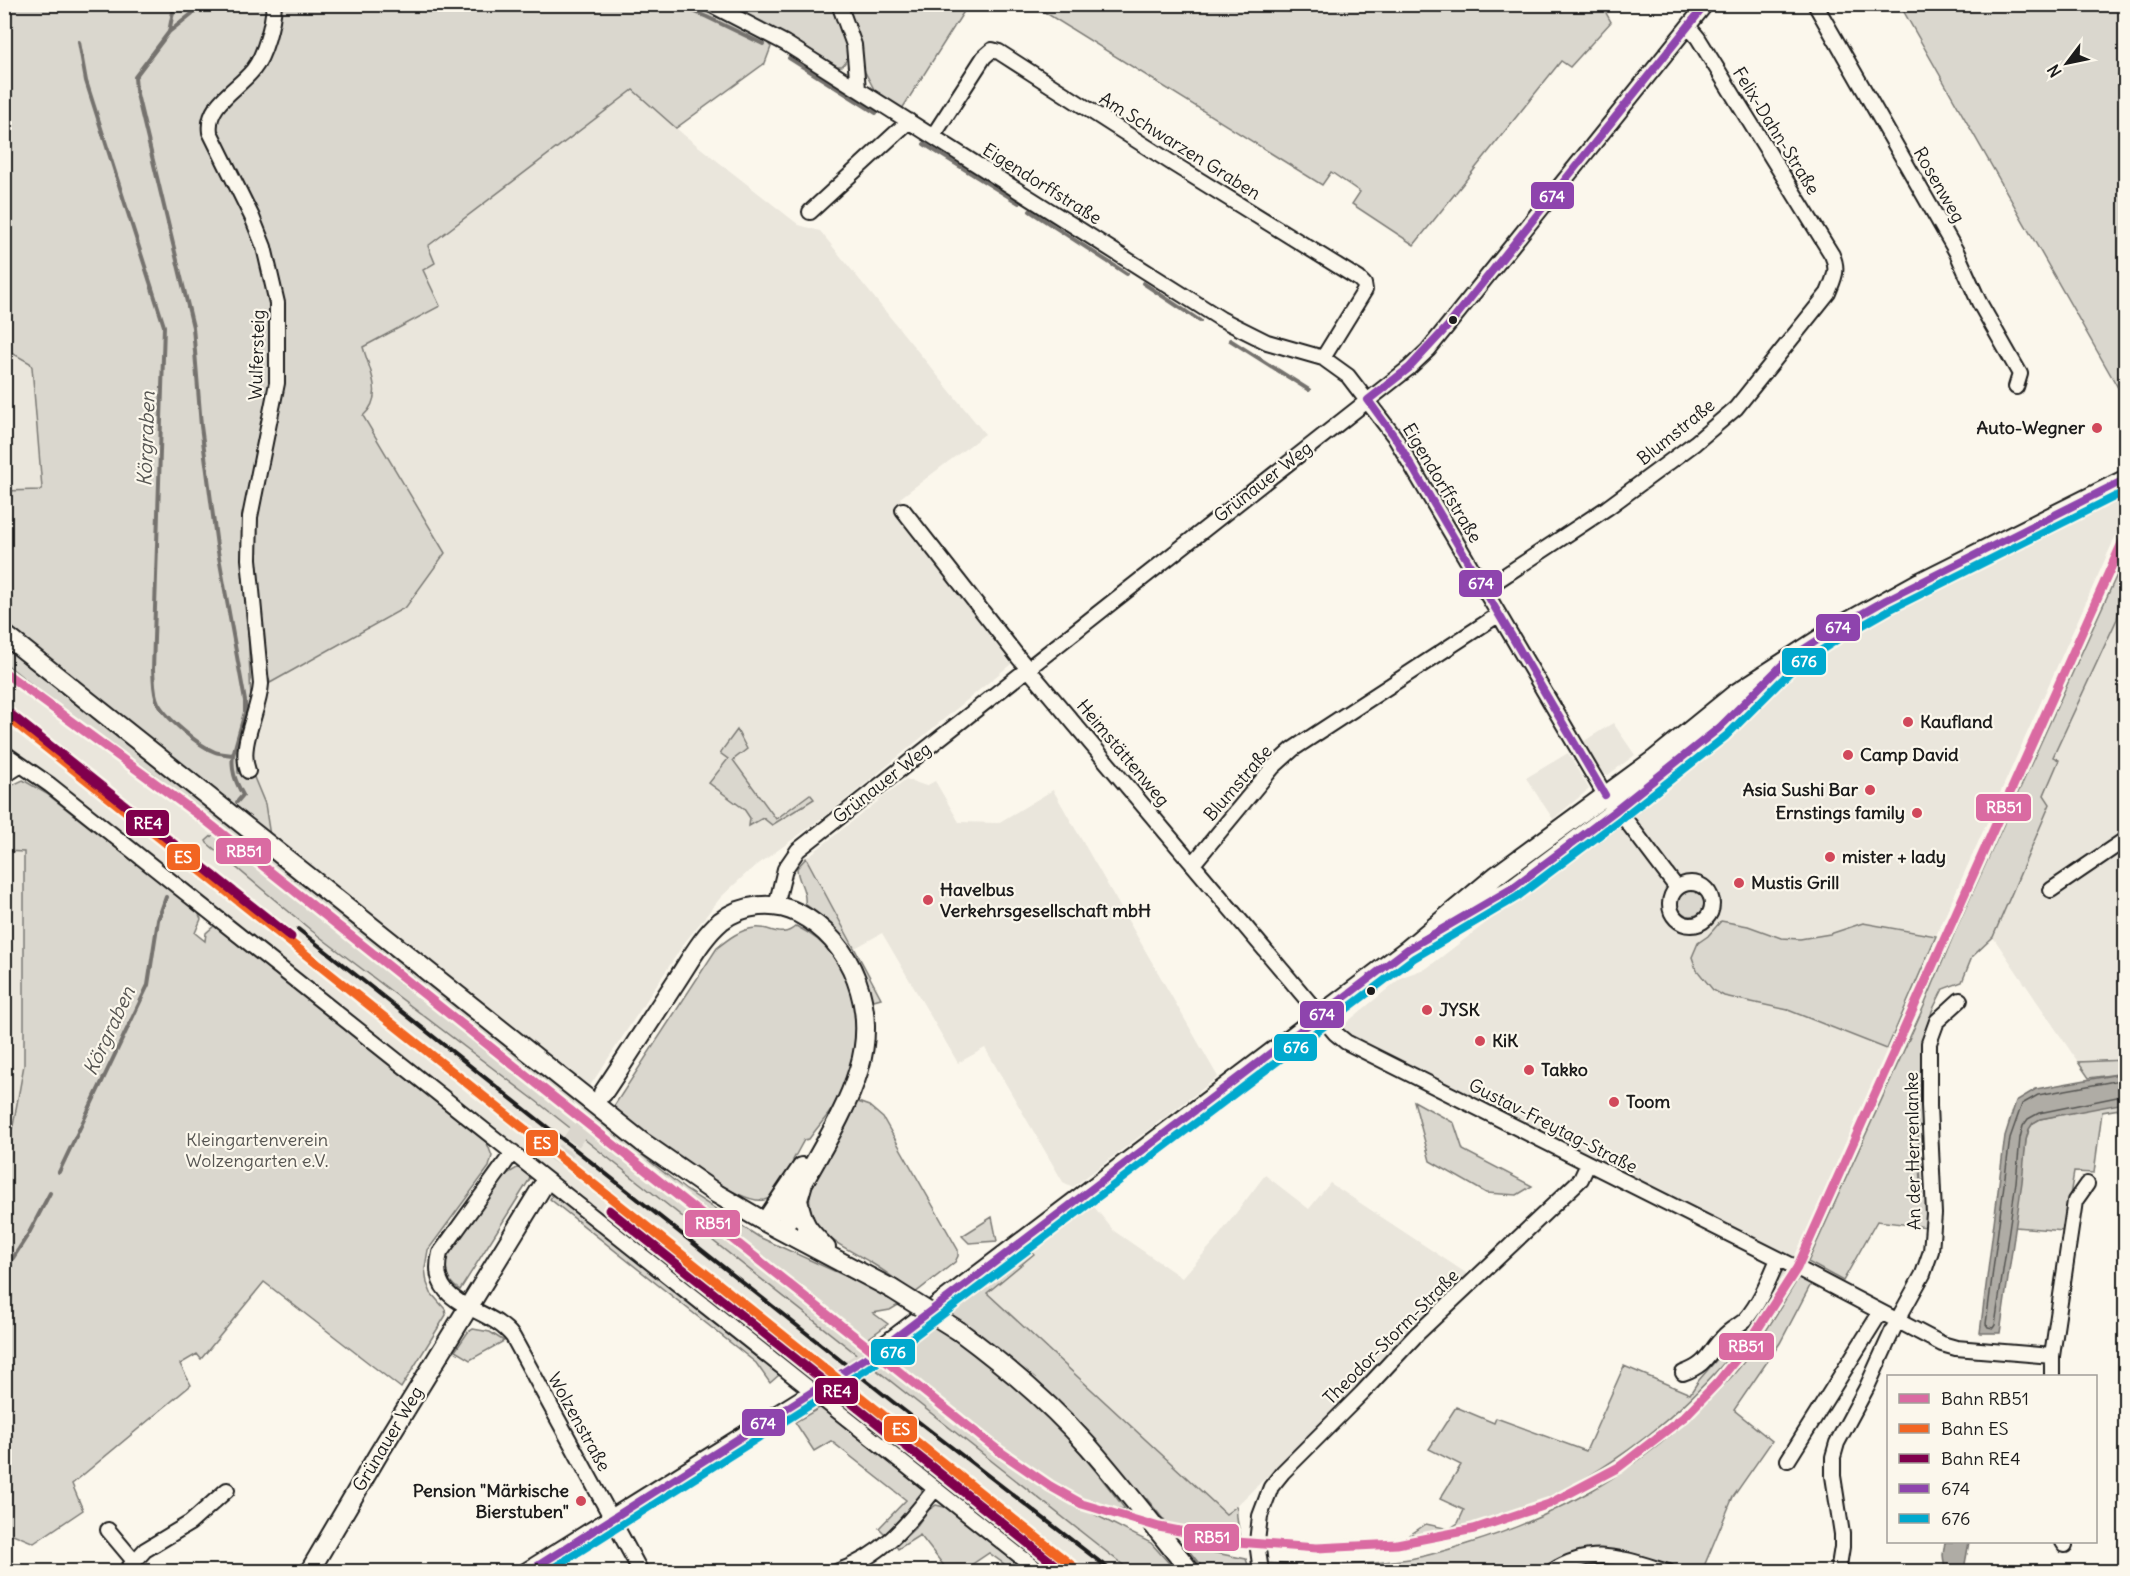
<svg xmlns="http://www.w3.org/2000/svg" width="2130" height="1576" viewBox="0 0 2130 1576" font-family="Delius,sans-serif">
<rect width="100%" height="100%" fill="#fbf7ec"/>
<filter id="ink" filterUnits="userSpaceOnUse"><feTurbulence type="fractalNoise" baseFrequency=".0167" numOctaves="2"/><feDisplacementMap in="SourceGraphic" scale="12" xChannelSelector="R" yChannelSelector="G"/><feConvolveMatrix kernelMatrix="1 2 1 2 8 2 1 2 1" color-interpolation-filters="sRGB"/></filter>
<g filter="url(#ink)">
<!-- built -->
<path fill="#eae6dc" d="M633,90L684,135L799,225L820,231L985,434L900,498L906,507L898,515L1011,664L832,811L749,871L721,897L685,942L588,1089L270,836L265,804L250,768L270,683L406,607L444,553L363,416L376,389L362,348L440,306L422,270L427,246Z
M4,349L30,363L32,367L42,488L40,490L5,491Z
M2125,495V515L1936,936L1863,923L1830,934L1800,939L1781,938L1748,926L1721,921L1708,936L1698,943L1692,957L1696,969L1713,990L1724,996L1788,1010L1887,1049L1795,1257L1364,1045L1350,1038L1340,1028L1402,977L1427,968L1601,835L1641,800L1731,730L1774,687L1806,662L1858,632Z
M2125,577V1060L2078,1062L1993,937L2050,804L2044,795L2059,761L2053,758L2117,619Z
M4,663L60,707L136,760L222,830L212,834L312,931L536,1101L1131,1571H1046L5,742Z
M1613,723L1635,755L1608,775L1597,770L1581,743Z
M1568,753L1589,789L1553,819L1526,778Z
M906,779L926,786L935,781L959,822L998,823L1053,790L1218,1077L1073,1187L1063,1182L985,1048L958,1063L882,933L855,948L806,858Z
M5,851H24V1065L13,1126L5,1146Z
M1265,1175L1309,1209L1330,1183L1469,1275L1423,1318L1338,1408L1227,1515L987,1293L1034,1254L1029,1248L1090,1202L1114,1231L1182,1278L1214,1242Z"/>
<!-- green -->
<path fill="#dad7ce" stroke="#7b7a75" stroke-width="1.5" d="M50,4L267,5V10C263,24 260,48 253,60C233,92 203,92 205,136L258,247L270,300L272,320L273,383L245,559L251,700L237,751L238,773L244,775H253L265,804L270,836L104,704L5,622L4,491L40,490L42,488L32,367L30,363L5,349V9Z
M1601,4L1611,22L1570,67L1561,61L1414,245L1352,204L1360,192L1331,172L1322,185L1033,5Z
M279,5H692L765,40L771,47L765,63L676,128L633,90L428,246L435,263L423,270L440,306L363,347C370,372 385,396 363,416L445,553L406,607L270,683L265,663L253,561L255,510L284,385L285,337L282,303L216,130V121L219,112L261,68Z
M724,5H832C839,20 857,53 842,66H837L780,32Z
M844,5H968L902,109L876,93L865,72Z
M1900,5H2125V400Z
M2125,557V577L2117,619L2053,757L2059,760L2044,795L2050,804L1993,937L1972,957L1962,982L1943,989L1932,1011L1925,1039L1924,1126L1918,1127L1921,1181H1927V1227L1877,1221L1843,1281L1808,1262L1924,1006L1957,927Z
M4,647L686,1190L759,1237L885,1294L900,1304L890,1310L873,1313L888,1324L866,1340L155,775L60,707L5,663Z
M737,730L747,749L733,760L776,819L810,794L814,799L772,825L763,818L749,826L750,818L744,809L709,783L728,759L720,753Z
M23,780L47,794L198,912L201,919L195,933L205,941L206,933L214,926L487,1143L492,1156L489,1167L428,1250L425,1268L427,1283L431,1293L445,1309L446,1315L401,1388L264,1282L201,1359L197,1354L180,1364L191,1385L72,1484L83,1510L34,1543L13,1534L4,1541V1146L13,1126L24,1065V852L5,851L4,789Z
M215,833L998,1455L1038,1483L1078,1506L1151,1543L1176,1571H1131L1127,1568L536,1101L312,931L207,843L206,841Z
M806,858L881,998L870,1001L841,938L829,922L805,904C807,889 797,881 797,868Z
M1678 903a13 13 0 1 1 26 0a13 13 0 1 1-26 0Z
M1721,921L1748,926L1781,938L1800,939L1830,934L1863,923L1936,936L1887,1049L1788,1010L1724,996L1713,990L1696,969L1692,957L1698,943L1708,936Z
M796,926C860,958 869,1028 843,1089C836,1108 820,1123 809,1139L804,1140L793,1160L795,1168C787,1179 779,1196 764,1200C735,1206 639,1128 612,1109L717,948C728,939 741,929 755,928C771,926 781,940 796,926Z
M2125,1060V1073L2089,1078L2078,1062Z
M1414,1101L1454,1123L1463,1150L1532,1186L1517,1195L1486,1193L1430,1161Z
M858,1102L869,1106L883,1118L958,1250V1256L955,1262L915,1293C901,1284 888,1273 873,1264C838,1242 797,1232 813,1180L854,1104Z
M2118,1103H2125V1108L2102,1112L2094,1173L2074,1172L2064,1231L2015,1227L2026,1140L2029,1129L2033,1123L2040,1119Z
M517,1168L523,1169L531,1177L460,1290C444,1280 443,1266 450,1250L502,1177Z
M553,1194L779,1375L770,1383L756,1363L550,1199Z
M992,1217L997,1241L969,1243L962,1236Z
M1029,1248L1034,1254L987,1293L1226,1514L1237,1506C1235,1522 1241,1531 1242,1547L1175,1534L1147,1499H1144L943,1311Z
M1783,1270L1788,1272C1778,1288 1770,1304 1759,1319C1706,1392 1638,1452 1558,1493C1544,1500 1531,1508 1517,1514C1476,1530 1432,1538 1389,1549L1426,1524L1449,1529L1458,1523L1464,1510L1440,1499L1461,1465L1429,1449L1456,1407L1494,1423L1496,1418L1586,1451L1624,1366L1690,1394L1699,1380L1733,1341L1731,1338Z
M1799,1277L1811,1284L1780,1343L1734,1410L1772,1441L1733,1497L1702,1571H1679L1620,1555L1545,1572H1268L1265,1563C1310,1567 1356,1566 1401,1560C1423,1558 1446,1550 1467,1544C1573,1512 1659,1457 1733,1375C1759,1346 1778,1311 1799,1277Z
M934,1324C959,1342 985,1359 1008,1379C1053,1418 1090,1462 1125,1509L1105,1507L1078,1497L1042,1476L1000,1447L886,1357Z
M473,1329L490,1332L504,1341L470,1360L455,1351L468,1332Z
M821,1407L922,1489C922,1507 898,1523 886,1535L879,1528L906,1500L831,1441L814,1451L795,1422Z
M936,1505L948,1508L1026,1571H1014L989,1553L962,1571H948L920,1535L898,1549L896,1546L916,1527L928,1510Z
M1186,1547L1246,1559L1250,1571H1205Z"/>
<!-- water -->
<path fill="#afaca5" stroke="#74726e" stroke-width="1.5" d="M2125,1073V1103L2040,1119L2033,1123L2029,1129L2026,1140L2022,1182L2000,1333H1980L2005,1136L2016,1101L2036,1089Z
M1945,1542H1969L1965,1564L1969,1571H1945L1943,1555Z"/>
<g fill="none" stroke-linecap="round" stroke-linejoin="round">
<!-- shore -->
<path stroke="#575653" stroke-width="1.5" d="M2126,1079L2038,1095L2022,1104L2010,1138L1986,1324L1988,1327L1993,1328L1995,1325L2016,1182L2020,1138L2023,1126L2028,1119L2039,1113L2117,1097H2126"/>
<!-- stream -->
<path stroke="#74726e" stroke-width="4" d="M204,4L169,32L135,77L136,90L193,327L201,426L217,546L245,701V712L233,755
M676,4L707,17L763,44
M169,32L173,12
M79,42L86,81L164,326L153,670C154,681 153,693 158,703C166,718 199,746 215,752C220,754 228,754 233,755C231,770 235,781 243,795L237,802
M789,58L876,113
M924,144L1019,203
M1030,211L1127,274
M1143,283L1200,321
M1230,340L1309,390
M59,1172L148,985L158,920L166,897
M4,1272L29,1233L50,1193"/>
<!-- major-tunnel -->
<path stroke="#dad6cd" stroke-width="18" stroke-dasharray="18 9" stroke-linecap="butt" d="M542,1187L603,1093
M803,1399L883,1347"/>
<defs>
<path id="minor" d="M710,4L785,43L1221,319L1267,342L1323,358L1348,376L1394,436L1605,795L1615,811L1625,819L1677,888
M839,4L854,45L858,89
M1815,4L1957,253L1979,302L2020,374L2016,387
M933,136L984,57L992,50L999,52L1175,165L1359,279L1364,284L1365,290L1323,358
M810,212L909,121
M903,510L1018,657L1335,1033L1346,1042L1797,1268L1942,1344L1956,1348L2052,1356
M1483,590L1607,508L1695,443L1736,408L1828,293C1834,278 1839,270 1832,255L1698,38L1689,27
M4,753L50,785L1040,1572
M248,771C238,744 259,713 261,684L249,559L250,517L277,383V303L264,247L252,217L210,132C206,104 237,90 253,70C265,55 273,23 274,4
M4,776L21,765
M1193,864L1273,767L1293,749L1498,615
M1670 904a21 21 0 1 1 42 0a21 21 0 1 1-42 0Z
M2051,890L2126,839
M776,906L785,869L798,850L1409,368L1428,350L1706,4
M513,1152L440,1253C426,1309 489,1304 513,1337L641,1572
M1683,1373C1708,1364 1707,1354 1723,1337C1729,1330 1738,1326 1745,1320C1760,1303 1769,1280 1778,1259
M2052,1376V1356L2075,1201L2087,1184
M1788,1460L1880,1313
M108,1530L134,1561
M2063,1542L2065,1545
M125,1572L145,1550L190,1523L227,1490
M836,1572C882,1556 906,1526 935,1489
M1261,1572L1257,1542L1260,1516L1271,1487L1283,1472L1362,1393L1417,1334L1581,1179L1588,1164
M1551,1572C1593,1545 1624,1559 1668,1572
M1838,1572L1842,1547V1534L1833,1476V1457L1837,1443L1867,1387L1897,1321L1923,1274L1931,1251L1934,1214L1929,1106V1043L1937,1021L1960,1000"/>
<path id="major" d="M4,634L642,1142L717,1194L765,1222L892,1289
M1447,926L1511,889L1615,811L1719,728L1756,691
M603,1093C627,1057 651,1020 675,983C689,962 702,937 721,921C743,904 774,901 798,913C854,942 877,1010 859,1069C847,1109 823,1147 803,1183L798,1200L782,1231
M798,1200C804,1227 807,1229 826,1248
M765,1222L802,1167
M959,1331C1005,1365 1050,1403 1089,1447C1124,1487 1157,1530 1191,1572
M883,1347L1408,949L1497,875L1655,759L1735,694L1835,629L1920,582L2126,479
M309,1572L379,1453L542,1187
M527,1572L803,1399"/>
</defs>
<!-- minor casing -->
<use href="#minor" stroke="#1c1c1c" stroke-width="18"/>
<!-- major casing -->
<use href="#major" stroke="#1c1c1c" stroke-width="22"/>
<!-- minor -->
<use href="#minor" stroke="#fbf7ec" stroke-width="14"/>
<!-- major -->
<use href="#major" stroke="#fbf7ec" stroke-width="18"/>
<!-- rail -->
<path stroke="#1c1c1c" stroke-width="4" d="M298,929L893,1402L1113,1572"/>
<defs>
<path id="major-bridge" d="M892,1289L959,1331"/>
</defs>
<!-- major-bridge casing -->
<use href="#major-bridge" stroke="#1c1c1c" stroke-width="22" stroke-linecap="butt"/>
<!-- major-bridge -->
<use href="#major-bridge" stroke="#fbf7ec" stroke-width="18"/>
<defs>
<path id="bus-1" d="M1605,795L1394,436L1368,400L1409,368L1448,326L1706,4
M528,1572L883,1347L1408,949L1511,889L1615,811L1719,728L1787,660L1835,629L1886,600L2126,479"/>
<path id="bus-2" d="M547,1572L889,1355L1414,958L1517,897L1621,819L1726,736L1794,668L1840,638L1891,609L2126,491"/>
</defs>
<!-- bus-1 casing -->
<use href="#bus-1" stroke="#fbf7ec" stroke-width="12"/>
<!-- bus-2 casing -->
<use href="#bus-2" stroke="#fbf7ec" stroke-width="12"/>
<!-- bus-1 -->
<use href="#bus-1" stroke="#8e44ad" stroke-width="8"/>
<!-- bus-2 -->
<use href="#bus-2" stroke="#00a9ce" stroke-width="8"/>
<defs>
<path id="rail-1" d="M4,672L200,816L999,1451L1050,1486L1082,1504L1159,1527L1237,1542L1317,1548L1397,1544L1474,1529L1549,1504L1619,1467L1684,1417L1717,1383L1746,1347L1797,1268L2126,534"/>
<path id="rail-2" d="M4,714L1080,1572"/>
<path id="rail-3" d="M4,709L291,937
M609,1210L1064,1572"/>
</defs>
<!-- rail-1 casing -->
<use href="#rail-1" stroke="#fbf7ec" stroke-width="14"/>
<!-- rail-2 casing -->
<use href="#rail-2" stroke="#fbf7ec" stroke-width="14"/>
<!-- rail-3 casing -->
<use href="#rail-3" stroke="#fbf7ec" stroke-width="14"/>
<!-- rail-1 -->
<use href="#rail-1" stroke="#da6ba2" stroke-width="9"/>
<!-- rail-2 -->
<use href="#rail-2" stroke="#f26522" stroke-width="9"/>
<!-- rail-3 -->
<use href="#rail-3" stroke="#80004d" stroke-width="9"/>
</g>
</g>
<!-- markers -->
<g fill="#1c1c1c" stroke="#fbf7ec" stroke-width="2">
<circle cx="1453" cy="320" r="5"/>
<circle cx="1371" cy="991" r="5"/>
</g>
<g fill="#d1495b" stroke="#fbf7ec" stroke-width="2">
<circle cx="2097" cy="428" r="6"/>
<circle cx="1908" cy="722" r="6"/>
<circle cx="1848" cy="755" r="6"/>
<circle cx="1870" cy="790" r="6"/>
<circle cx="1917" cy="813" r="6"/>
<circle cx="1830" cy="857" r="6"/>
<circle cx="1739" cy="883" r="6"/>
<circle cx="928" cy="900" r="6"/>
<circle cx="1427" cy="1010" r="6"/>
<circle cx="1480" cy="1041" r="6"/>
<circle cx="1529" cy="1070" r="6"/>
<circle cx="1614" cy="1102" r="6"/>
<circle cx="581" cy="1501" r="6"/>
</g>
<g text-anchor="middle" stroke-width="4.5" stroke-linejoin="round" paint-order="stroke">
<!-- street labels -->
<g font-size="18" fill="#1c1c1c" stroke="#fbf7ec">
<text transform="translate(1776 131) rotate(58)" y="6">Felix-Dahn-Straße</text>
<text transform="translate(1180 146) rotate(32)" y="6">Am Schwarzen Graben</text>
<text transform="translate(1042 184) rotate(32)" y="6">Eigendorffstraße</text>
<text transform="translate(1939 185) rotate(60)" y="6">Rosenweg</text>
<text transform="translate(257 355) rotate(-88)" y="6">Wulfersteig</text>
<text transform="translate(1676 432) rotate(-39)" y="6">Blumstraße</text>
<text transform="translate(1263 482) rotate(-38)" y="6">Grünauer Weg</text>
<text transform="translate(1442 483) rotate(59)" y="6">Eigendorffstraße</text>
<text transform="translate(1123 753) rotate(50)" y="6">Heimstättenweg</text>
<text transform="translate(882 783) rotate(-38)" y="6">Grünauer Weg</text>
<text transform="translate(1238 783) rotate(-49)" y="6">Blumstraße</text>
<text transform="translate(1553 1126) rotate(27)" y="6">Gustav-Freytag-Straße</text>
<text transform="translate(1913 1151) rotate(-91)" y="6">An der Herrenlanke</text>
<text transform="translate(1391 1337) rotate(-45)" y="6">Theodor-Storm-Straße</text>
<text transform="translate(579 1422) rotate(61)" y="6">Wolzenstraße</text>
<text transform="translate(388 1439) rotate(-59)" y="6">Grünauer Weg</text>
</g>
<!-- poi labels -->
<g font-size="18" font-weight="bold" fill="#1c1c1c" stroke="#fbf7ec" text-anchor="start">
<text x="2085" y="434" text-anchor="end">Auto-Wegner</text>
<text x="1920" y="728">Kaufland</text>
<text x="1860" y="761">Camp David</text>
<text x="1858" y="796" text-anchor="end">Asia Sushi Bar</text>
<text x="1905" y="819" text-anchor="end">Ernstings family</text>
<text x="1842" y="863">mister + lady</text>
<text x="1751" y="889">Mustis Grill</text>
<text x="940" y="896">Havelbus<tspan x="940" dy="21">Verkehrsgesellschaft mbH</tspan></text>
<text x="1439" y="1016">JYSK</text>
<text x="1492" y="1047">KiK</text>
<text x="1541" y="1076">Takko</text>
<text x="1626" y="1108">Toom</text>
<text x="569" y="1497" text-anchor="end">Pension "Märkische<tspan x="569" dy="21">Bierstuben"</tspan></text>
</g>
<!-- park labels -->
<g font-size="18" fill="#555451" stroke="#fbf7ec">
<text x="257" y="1146">Kleingartenverein<tspan x="257" dy="21">Wolzengarten e.V.</tspan></text>
</g>
<!-- water labels -->
<g font-size="20" font-style="italic" fill="#575653" stroke="#fbf7ec">
<text transform="translate(146 439) rotate(-88)" y="7">Körgraben</text>
<text transform="translate(109 1031) rotate(-65)" y="7">Körgraben</text>
</g>
</g>
<g stroke="#fbf7ec" stroke-width="2">
<rect x="1530" y="181" width="45" height="29" rx="6" fill="#8e44ad"/>
<rect x="1458" y="569" width="45" height="29" rx="6" fill="#8e44ad"/>
<rect x="1815" y="613" width="46" height="29" rx="6" fill="#8e44ad"/>
<rect x="1781" y="647" width="46" height="29" rx="6" fill="#00a9ce"/>
<rect x="1975" y="793" width="57" height="29" rx="6" fill="#da6ba2"/>
<rect x="125" y="809" width="45" height="28" rx="6" fill="#80004d"/>
<rect x="215" y="837" width="57" height="28" rx="6" fill="#da6ba2"/>
<rect x="166" y="843" width="35" height="28" rx="6" fill="#f26522"/>
<rect x="1299" y="1000" width="46" height="29" rx="6" fill="#8e44ad"/>
<rect x="1273" y="1033" width="45" height="29" rx="6" fill="#00a9ce"/>
<rect x="525" y="1129" width="34" height="28" rx="6" fill="#f26522"/>
<rect x="684" y="1209" width="57" height="29" rx="6" fill="#da6ba2"/>
<rect x="1718" y="1332" width="57" height="29" rx="6" fill="#da6ba2"/>
<rect x="870" y="1338" width="46" height="28" rx="6" fill="#00a9ce"/>
<rect x="814" y="1377" width="45" height="28" rx="6" fill="#80004d"/>
<rect x="741" y="1408" width="45" height="29" rx="6" fill="#8e44ad"/>
<rect x="883" y="1415" width="35" height="28" rx="6" fill="#f26522"/>
<rect x="1183" y="1523" width="57" height="29" rx="6" fill="#da6ba2"/>
</g>
<g font-size="16" text-anchor="middle" font-weight="bold" fill="#fff">
<text x="1552" y="202">674</text>
<text x="1481" y="589">674</text>
<text x="1838" y="633">674</text>
<text x="1804" y="667">676</text>
<text x="2004" y="813">RB51</text>
<text x="148" y="829">RE4</text>
<text x="244" y="857">RB51</text>
<text x="183" y="863">ES</text>
<text x="1322" y="1020">674</text>
<text x="1296" y="1053">676</text>
<text x="542" y="1149">ES</text>
<text x="713" y="1229">RB51</text>
<text x="1746" y="1352">RB51</text>
<text x="893" y="1358">676</text>
<text x="837" y="1397">RE4</text>
<text x="763" y="1429">674</text>
<text x="901" y="1435">ES</text>
<text x="1212" y="1543">RB51</text>
</g>
<!-- margin -->
<rect width="2130" height="1576" fill="none" stroke="#fbf7ec" stroke-width="24"/>
<rect x="12" y="12" width="2106" height="1552" fill="none" stroke="#1c1c1c" stroke-width="2" filter="url(#ink)"/>
<!-- legend -->
<rect x="1887" y="1375" width="210" height="168" fill="#fbf7ec" stroke="#a29f99" stroke-width="1.5"/>
<rect x="1899" y="1394" width="30" height="9" fill="#da6ba2" stroke="#a29f99" stroke-width="1.5"/>
<text x="1941" y="1405" font-size="18" fill="#1c1c1c">Bahn RB51</text>
<rect x="1899" y="1424" width="30" height="9" fill="#f26522" stroke="#a29f99" stroke-width="1.5"/>
<text x="1941" y="1435" font-size="18" fill="#1c1c1c">Bahn ES</text>
<rect x="1899" y="1454" width="30" height="9" fill="#80004d" stroke="#a29f99" stroke-width="1.5"/>
<text x="1941" y="1465" font-size="18" fill="#1c1c1c">Bahn RE4</text>
<rect x="1899" y="1484" width="30" height="9" fill="#8e44ad" stroke="#a29f99" stroke-width="1.5"/>
<text x="1941" y="1495" font-size="18" fill="#1c1c1c">674</text>
<rect x="1899" y="1514" width="30" height="9" fill="#00a9ce" stroke="#a29f99" stroke-width="1.5"/>
<text x="1941" y="1525" font-size="18" fill="#1c1c1c">676</text>
<!-- north arrow -->
<g transform="translate(2067 63) rotate(238)" stroke="#fbf7ec" stroke-width="4.5" paint-order="stroke">
<path d="M0-4.5L10 22L0 15L-10 22Z" fill="#1c1c1c"/>
<text y="-9" font-size="16" font-weight="bold" text-anchor="middle" fill="#1c1c1c">N</text>
</g>
</svg>
